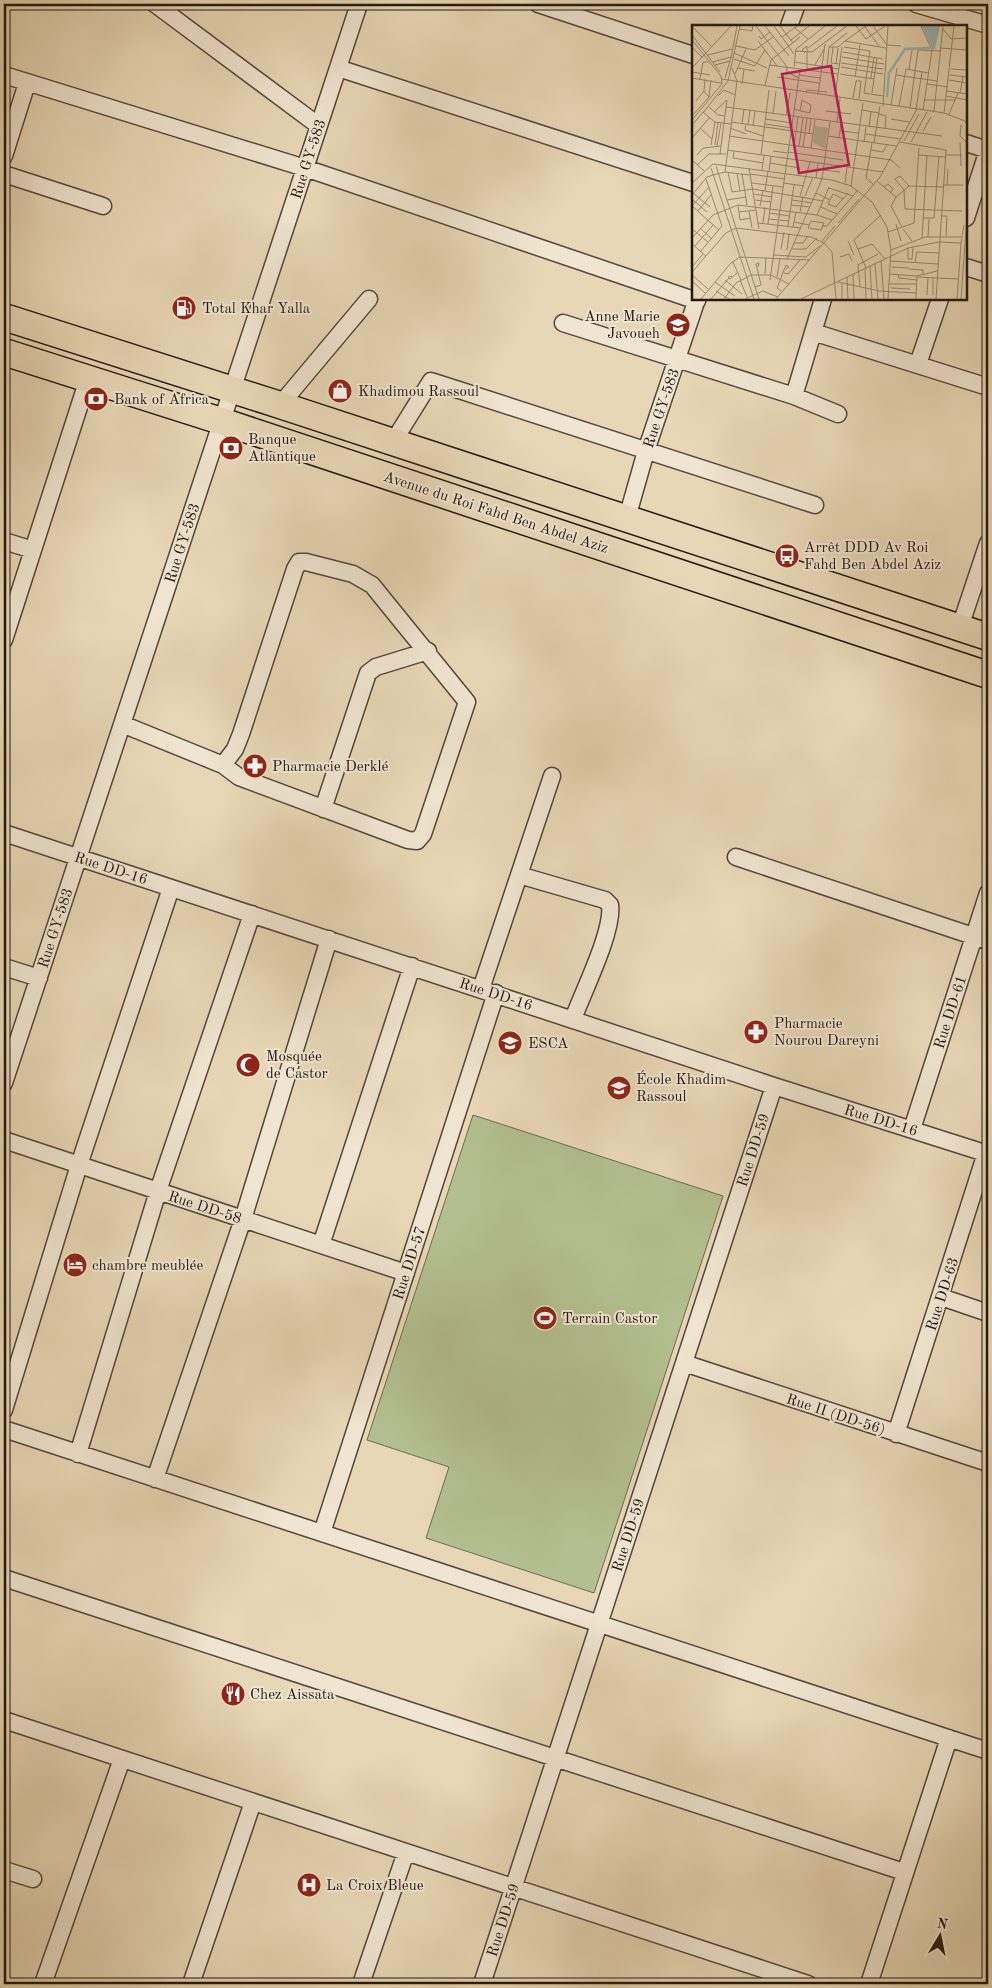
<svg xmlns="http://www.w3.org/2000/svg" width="992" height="1988" viewBox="0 0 992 1988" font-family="'Old Standard TT',serif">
<rect width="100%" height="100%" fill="#e8d7b6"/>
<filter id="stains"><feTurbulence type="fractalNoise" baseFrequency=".004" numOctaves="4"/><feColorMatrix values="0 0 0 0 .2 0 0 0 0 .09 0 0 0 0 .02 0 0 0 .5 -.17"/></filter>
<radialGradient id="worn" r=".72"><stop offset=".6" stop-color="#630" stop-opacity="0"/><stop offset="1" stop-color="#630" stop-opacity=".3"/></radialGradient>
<!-- pitch -->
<path fill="#b3bf90" stroke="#6b6c50" d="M473,1115L723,1196L594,1593L426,1538L449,1467L367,1440Z"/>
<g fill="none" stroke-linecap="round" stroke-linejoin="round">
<defs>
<path id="street" d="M155,4L319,126
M538,4L693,55
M916,4L988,25
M789,26L797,4
M338,68L693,183
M4,75L305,168L697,301
M966,143L988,150
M4,156L27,83
M4,174L103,206
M966,218L988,150
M966,267L988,274
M563,323L794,396L838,414
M813,332L988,387
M918,364L940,299
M794,396L823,299
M280,405L369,299
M393,442L431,381L815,505
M627,518L646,451L697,299
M4,541L33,550
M960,627L988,543
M4,640L88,379
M122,724L223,765L239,777L408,840L417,841L423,834L467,702L372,585L353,574L306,562H299L295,569L241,734L235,749L223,765
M323,809L368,673L376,667L428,651
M4,833L774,1086L988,1154
M736,857L988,941
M519,875L605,900L610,905C614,930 583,992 573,1019
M4,967L39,978
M481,989L552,776
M4,1083L359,4
M912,1129L988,893
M4,1140L406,1273
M321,1245L412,966
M941,1297L988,1313
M684,1363L988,1463
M4,1410L79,1165L171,888
M4,1429L988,1751
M896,1434L986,1153
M78,1454L158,1191L252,914
M155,1479L243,1219L329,939
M322,1533L496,993
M4,1578L904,1872
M4,1720L808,1984
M4,1870L33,1879
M43,1984L122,1759
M191,1984L253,1802
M361,1984L406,1852
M482,1984L774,1086
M869,1984L949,1738"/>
<path id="primary" d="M4,317L280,405L988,637
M4,352L221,421L988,675"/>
</defs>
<!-- street casing -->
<use href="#street" stroke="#544839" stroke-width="19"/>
<!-- primary casing -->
<use href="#primary" stroke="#23180f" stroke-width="29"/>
<!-- street -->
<use href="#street" stroke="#f0e5d0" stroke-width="16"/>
<!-- primary -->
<use href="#primary" stroke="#e8d7b6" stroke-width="26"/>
</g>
<!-- icons -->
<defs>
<symbol id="fuel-disc" viewBox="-11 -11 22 22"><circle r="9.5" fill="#8f2418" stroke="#f0e5d0"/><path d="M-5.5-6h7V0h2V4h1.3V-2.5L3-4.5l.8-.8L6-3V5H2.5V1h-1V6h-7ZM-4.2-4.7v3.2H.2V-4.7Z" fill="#fff"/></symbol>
<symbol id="school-disc" viewBox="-11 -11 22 22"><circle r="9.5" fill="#8f2418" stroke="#f0e5d0"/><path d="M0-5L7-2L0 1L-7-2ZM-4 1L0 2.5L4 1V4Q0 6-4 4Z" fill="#fff"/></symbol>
<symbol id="shop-disc" viewBox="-11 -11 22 22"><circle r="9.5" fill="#8f2418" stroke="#f0e5d0"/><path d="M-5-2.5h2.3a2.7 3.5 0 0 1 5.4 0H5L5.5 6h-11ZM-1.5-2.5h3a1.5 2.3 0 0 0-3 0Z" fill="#fff"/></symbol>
<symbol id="bank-disc" viewBox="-11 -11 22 22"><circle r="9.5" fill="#8f2418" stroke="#f0e5d0"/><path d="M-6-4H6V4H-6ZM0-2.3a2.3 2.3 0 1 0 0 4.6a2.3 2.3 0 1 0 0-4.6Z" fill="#fff"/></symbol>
<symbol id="bus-disc" viewBox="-11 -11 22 22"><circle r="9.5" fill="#8f2418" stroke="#f0e5d0"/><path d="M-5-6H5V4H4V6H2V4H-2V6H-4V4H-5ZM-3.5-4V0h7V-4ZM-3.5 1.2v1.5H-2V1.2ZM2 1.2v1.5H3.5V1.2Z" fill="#fff"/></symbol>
<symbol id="pharmacy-disc" viewBox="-11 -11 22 22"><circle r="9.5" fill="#8f2418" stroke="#f0e5d0"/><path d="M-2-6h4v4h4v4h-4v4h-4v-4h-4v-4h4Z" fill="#fff"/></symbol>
<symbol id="university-disc" viewBox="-11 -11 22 22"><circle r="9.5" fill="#8f2418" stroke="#f0e5d0"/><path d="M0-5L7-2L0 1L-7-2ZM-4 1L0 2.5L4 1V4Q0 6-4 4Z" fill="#fff"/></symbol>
<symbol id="mosque-disc" viewBox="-11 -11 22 22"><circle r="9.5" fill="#8f2418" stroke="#f0e5d0"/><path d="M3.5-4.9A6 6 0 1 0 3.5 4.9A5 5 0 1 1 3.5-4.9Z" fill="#fff"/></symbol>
<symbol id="hotel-disc" viewBox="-11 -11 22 22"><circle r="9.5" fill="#8f2418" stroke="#f0e5d0"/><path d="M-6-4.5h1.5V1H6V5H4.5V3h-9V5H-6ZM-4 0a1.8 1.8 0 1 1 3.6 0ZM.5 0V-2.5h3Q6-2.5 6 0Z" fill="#fff"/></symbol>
<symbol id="stadium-disc" viewBox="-11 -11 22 22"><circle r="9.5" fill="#8f2418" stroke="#f0e5d0"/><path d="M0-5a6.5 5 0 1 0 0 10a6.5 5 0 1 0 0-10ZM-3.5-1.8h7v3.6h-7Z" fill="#fff"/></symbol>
<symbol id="restaurant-disc" viewBox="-11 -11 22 22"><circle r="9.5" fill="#8f2418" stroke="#f0e5d0"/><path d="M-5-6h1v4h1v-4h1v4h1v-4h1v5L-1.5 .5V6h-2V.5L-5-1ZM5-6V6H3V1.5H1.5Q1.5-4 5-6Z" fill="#fff"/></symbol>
<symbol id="hospital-disc" viewBox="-11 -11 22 22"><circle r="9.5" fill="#8f2418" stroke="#f0e5d0"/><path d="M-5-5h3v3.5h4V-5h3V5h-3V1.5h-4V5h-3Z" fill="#fff"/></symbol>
</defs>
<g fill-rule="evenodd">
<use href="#fuel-disc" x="170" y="294" width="28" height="28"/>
<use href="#school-disc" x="664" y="311" width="28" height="28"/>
<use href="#shop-disc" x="326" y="377" width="28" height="28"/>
<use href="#bank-disc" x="82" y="385" width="28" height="28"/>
<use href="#bank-disc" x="217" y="434" width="28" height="28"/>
<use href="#bus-disc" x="773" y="542" width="28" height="28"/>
<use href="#pharmacy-disc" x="241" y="752" width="28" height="28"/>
<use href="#pharmacy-disc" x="742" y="1018" width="28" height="28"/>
<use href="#university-disc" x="496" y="1029" width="28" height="28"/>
<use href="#mosque-disc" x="234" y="1051" width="28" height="28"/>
<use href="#school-disc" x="605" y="1074" width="28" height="28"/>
<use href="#hotel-disc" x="61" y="1251" width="28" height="28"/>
<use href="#stadium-disc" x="531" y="1304" width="28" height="28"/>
<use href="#restaurant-disc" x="219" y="1680" width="28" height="28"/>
<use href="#hospital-disc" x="295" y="1871" width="28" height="28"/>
</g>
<g text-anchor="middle" stroke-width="4" stroke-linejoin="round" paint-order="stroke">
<!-- street labels -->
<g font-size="15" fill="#23180f" stroke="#f0e5d0">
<text transform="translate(308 159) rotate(-72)" y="5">Rue GY-583</text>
<text transform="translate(661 408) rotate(-71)" y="5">Rue GY-583</text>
<text transform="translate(496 512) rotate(18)" y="5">Avenue du Roi Fahd Ben Abdel Aziz</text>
<text transform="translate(182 543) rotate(-72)" y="5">Rue GY-583</text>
<text transform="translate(111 868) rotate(18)" y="5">Rue DD-16</text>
<text transform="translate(55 928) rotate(-72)" y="5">Rue GY-583</text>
<text transform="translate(496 994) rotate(18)" y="5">Rue DD-16</text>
<text transform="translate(950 1012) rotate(-72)" y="5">Rue DD-61</text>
<text transform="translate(881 1120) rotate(17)" y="5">Rue DD-16</text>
<text transform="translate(753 1150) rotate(-72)" y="5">Rue DD-59</text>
<text transform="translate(205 1207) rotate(18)" y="5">Rue DD-58</text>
<text transform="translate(409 1263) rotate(-72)" y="5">Rue DD-57</text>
<text transform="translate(942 1294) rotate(-72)" y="5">Rue DD-63</text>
<text transform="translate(836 1414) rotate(18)" y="5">Rue II (DD-56)</text>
<text transform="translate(628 1535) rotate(-72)" y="5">Rue DD-59</text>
<text transform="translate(503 1920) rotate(-72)" y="5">Rue DD-59</text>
</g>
<!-- poi labels -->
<g font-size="15" fill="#23180f" stroke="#f0e5d0" text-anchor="start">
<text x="202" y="313">Total Khar Yalla</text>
<text x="660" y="321" text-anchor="end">Anne Marie<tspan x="660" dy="17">Javoueh</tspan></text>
<text x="358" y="396">Khadimou Rassoul</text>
<text x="114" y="404">Bank of Africa</text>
<text x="248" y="444">Banque<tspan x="248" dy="17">Atlantique</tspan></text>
<text x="804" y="552">Arrêt DDD Av Roi<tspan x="804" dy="17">Fahd Ben Abdel Aziz</tspan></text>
<text x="272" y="771">Pharmacie Derklé</text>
<text x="774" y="1028">Pharmacie<tspan x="774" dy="17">Nourou Dareyni</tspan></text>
<text x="528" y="1048">ESCA</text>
<text x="266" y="1061">Mosquée<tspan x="266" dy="17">de Castor</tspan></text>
<text x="636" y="1084">École Khadim<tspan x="636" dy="17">Rassoul</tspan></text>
<text x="92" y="1270">chambre meublée</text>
<text x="562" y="1323">Terrain Castor</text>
<text x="250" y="1699">Chez Aissata</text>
<text x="326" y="1890">La Croix Bleue</text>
</g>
</g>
<!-- overview -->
<g transform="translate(692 25)">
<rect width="275" height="275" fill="#e8d7b6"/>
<path d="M123,101L136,103L133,124L121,118Z" fill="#b3bf90"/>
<path d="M230,1H248L243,24L241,25Z" fill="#99b8b5"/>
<path fill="none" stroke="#99b8b5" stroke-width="2.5" d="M195,72L197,48L213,24L238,23"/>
<path fill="none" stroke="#998b73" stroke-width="1" d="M0,1L20,22M64,1L95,42V47L107,53M73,1L97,31M82,1L102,29M88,1L101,18M164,1L174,14L193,1M181,1L195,20L209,21M229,1L240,25L231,85M173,2L187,21M103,3L116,14M47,4L60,6L61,1M251,4L259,14L275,13M0,10L28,47M67,11L69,14L78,7M90,12L105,1M0,15L29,51L30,59M99,15L117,1M66,16L85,41M153,16L174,1M44,21L63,25L81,12M0,22L11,33M137,22H146L153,16L194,23M141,22L139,38L148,39M152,22L178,26L172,68L191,71M116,23L145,1M248,23L275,25M103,26L120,27L155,1M151,27L191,34M42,28L75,43M113,28L110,25L115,21V45M16,30L40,24M150,32L192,39M39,33L45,1M42,34L63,41L73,25M21,37L39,32M102,37L147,44M149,38L191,44M144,39L146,23M23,40L38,36M77,40L146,49M123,40L132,24M102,42L104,24L133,1M135,42L137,22L155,8M149,42L191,49M0,43L39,1M46,43L63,46M217,44L220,25M259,44L275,45M0,47L18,50M43,49L54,24M148,49L182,54M107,50L128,53M204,50L245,56M258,50L275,52M85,52L127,58M163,52L168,20M0,53L29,58M33,53L39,32M179,53L182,32M8,54L11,37H17M30,54L252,88L273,96L275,100M257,55L275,58M50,59L52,44M235,59L256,62M73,60L79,35L108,12M255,66L275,69M114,68L115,65L135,67M180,68L185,33M268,68L271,52M126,70L133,19M26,71L32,65L43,70M143,71L150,22M254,71L275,75M17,72L19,55M161,73L164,56H169L167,74M233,75H264M4,76L12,66L13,54M199,80L205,43M191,81L196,1M207,81L214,44L237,48M17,82L26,90L33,91M34,82L250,111M218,83L226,25L248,26M102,84L109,86L118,88L119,80L110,75L108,86M224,84L230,47M170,85L187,88M134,86L159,89M242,86L251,1M22,87L35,75L28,129M11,88L36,56L48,1M12,88L23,97L39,99M252,88L262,1M81,89L84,66M187,89L194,91L193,104M257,89L266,68M94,90L98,68M0,91L17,72L12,66M73,94L100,98M199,94L217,97M0,95L30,59M39,97L121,109M145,98L148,73M50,99L52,84M54,99L53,105L71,111M73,99L100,103M0,100L12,86M56,100L58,85M269,100L268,111L275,118M61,101L63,86M177,102L179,87M8,103L20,114M38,103L54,109M148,106L166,108M231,106L239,92M117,109L119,94M173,109L209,114M37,111L199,135L208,143M136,111L204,121M0,113L18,92M147,113L149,98M212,116L227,89M172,117L174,102M208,117L254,125L244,274M219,117L235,87M268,117L269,141M180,118L174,153L182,160M182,118L188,81M19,120L23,97M23,120L26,97M25,121L29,98M102,121L106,92M107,121L111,93M111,122L115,93M119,123L123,95M35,125L191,147M179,125L191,127L195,120M42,126L41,133L71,138M81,126L96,128M96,127L151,135M5,130L11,123L29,121M69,130L77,65M226,130L253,132M254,130H270M0,135L12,146M78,138L108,143M5,140L17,129H34M24,141L67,274M19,143L62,274M57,143L67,204M70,145L72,130M131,145L148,147M77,146L79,131M33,147L45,56L40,43M36,147L40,167L61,164L131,176M45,148L48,166M50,149L55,180M58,149L93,154M124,153L126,138M185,156L204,172M0,158L21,139L140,155L159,161L180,177L195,202L199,225L196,274M60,158L91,162M92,158L112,161M153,158L155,142M251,160H271M255,160L256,144M159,161L171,78M217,161L208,151L203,154L212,165L213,184L270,186M192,162L196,159L201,164L198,168M137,163L161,171M73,166L76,146M1,168L18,182M124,168L138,175M62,169L80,172M0,170L15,152L21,150L33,147L58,150M108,171L118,137M113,171L121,152M0,174L15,187M151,174L141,169L136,179L144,182L147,178L151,174L156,168M35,175L54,172M63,175L79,177M100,175L120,178M46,180L48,195L59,193M99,180L118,182M0,181L27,205M0,181L17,162M68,181L71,165M129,182L145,189M6,186L19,170M57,186L60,203M47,187L64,185M108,187L111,171M77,188L98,191M125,190L137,162M249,191H255L254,211M231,193H242L247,131M76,194L97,196M119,196L132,198L129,205L116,203ZM102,197L117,200M66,198L109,203M71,198L73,182M146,198L167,174M76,199L81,161M204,199L209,216M96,201L102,160M130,201H135L166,165M101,202L104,187M210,202L199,181L204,172L217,161L251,162M8,203L20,214M0,204L16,217M211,204L220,216M196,207L222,198L227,123M236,212L237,194M0,213L21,190L46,180L125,190L140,195M230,213L235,130M130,216L143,201M156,216L162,230M102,218H111L116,211M269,218L272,200M0,219L14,231M3,221L21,200M216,223V234H220L221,222M89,224L92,207M99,224H114L125,213M166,224L180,219L193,234M95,225L97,208M199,225L233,212H269M8,227L30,201L14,154M82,230L114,232L128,221M148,232L157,229L160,236M95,234L130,154L138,97M189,236L192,274M198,236L246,239M41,237L49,255M223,237L225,227L247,228M183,239L186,274M178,241L180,274M0,242L11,229M200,242L217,243M174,243L162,215L189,190M173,244L174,274M217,244L231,245V250M0,247L34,208L44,203L119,212L132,218L140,227L144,274M92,248L96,249L108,235M73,249L74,232M161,249L162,274M197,249L225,251L245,246M0,250L16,264M206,250L207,253L225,255M40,251L36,252L38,254L46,247M85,252L88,233M155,252L156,274M226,252L266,254M33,255L50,269M48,255L55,272M78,255L108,44M0,256L13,268M23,257L43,271M146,257L187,266L224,268M150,258V274M197,259H225M63,262L69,260L64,239L67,238L66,242M168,262L166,240L186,229M199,263L218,264M24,266L37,274M89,266L85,263L94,240L97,242L94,244M235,270L236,252M241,270V253M9,274L39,238L48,232L118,235M19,274L37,253M32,274L44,258L59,250H79L97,259M53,274L71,266L86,272M84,274L188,152L225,84M109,274L216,223L247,217L269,218L265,274M224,274L225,251M269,274L275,191"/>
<path fill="#c2185b" fill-opacity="0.15" stroke="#c2185b" stroke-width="2.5" d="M139,41L157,140L107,148L90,49Z"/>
<rect width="275" height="275" fill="none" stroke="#23180f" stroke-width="2.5"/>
</g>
<!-- margin -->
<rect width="992" height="1988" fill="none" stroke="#e8d7b6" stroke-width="20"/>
<rect x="5" y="5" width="982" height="1978" fill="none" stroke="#23180f" stroke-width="2.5"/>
<rect x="10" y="10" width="972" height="1968" fill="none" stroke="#23180f"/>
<!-- north arrow -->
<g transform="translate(940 1936) rotate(10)" stroke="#f0e5d0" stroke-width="4" paint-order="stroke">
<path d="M0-4L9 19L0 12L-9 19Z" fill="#23180f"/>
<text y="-8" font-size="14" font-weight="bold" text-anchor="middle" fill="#23180f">N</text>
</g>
<rect width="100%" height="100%" filter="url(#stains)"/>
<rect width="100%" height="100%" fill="url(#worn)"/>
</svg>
